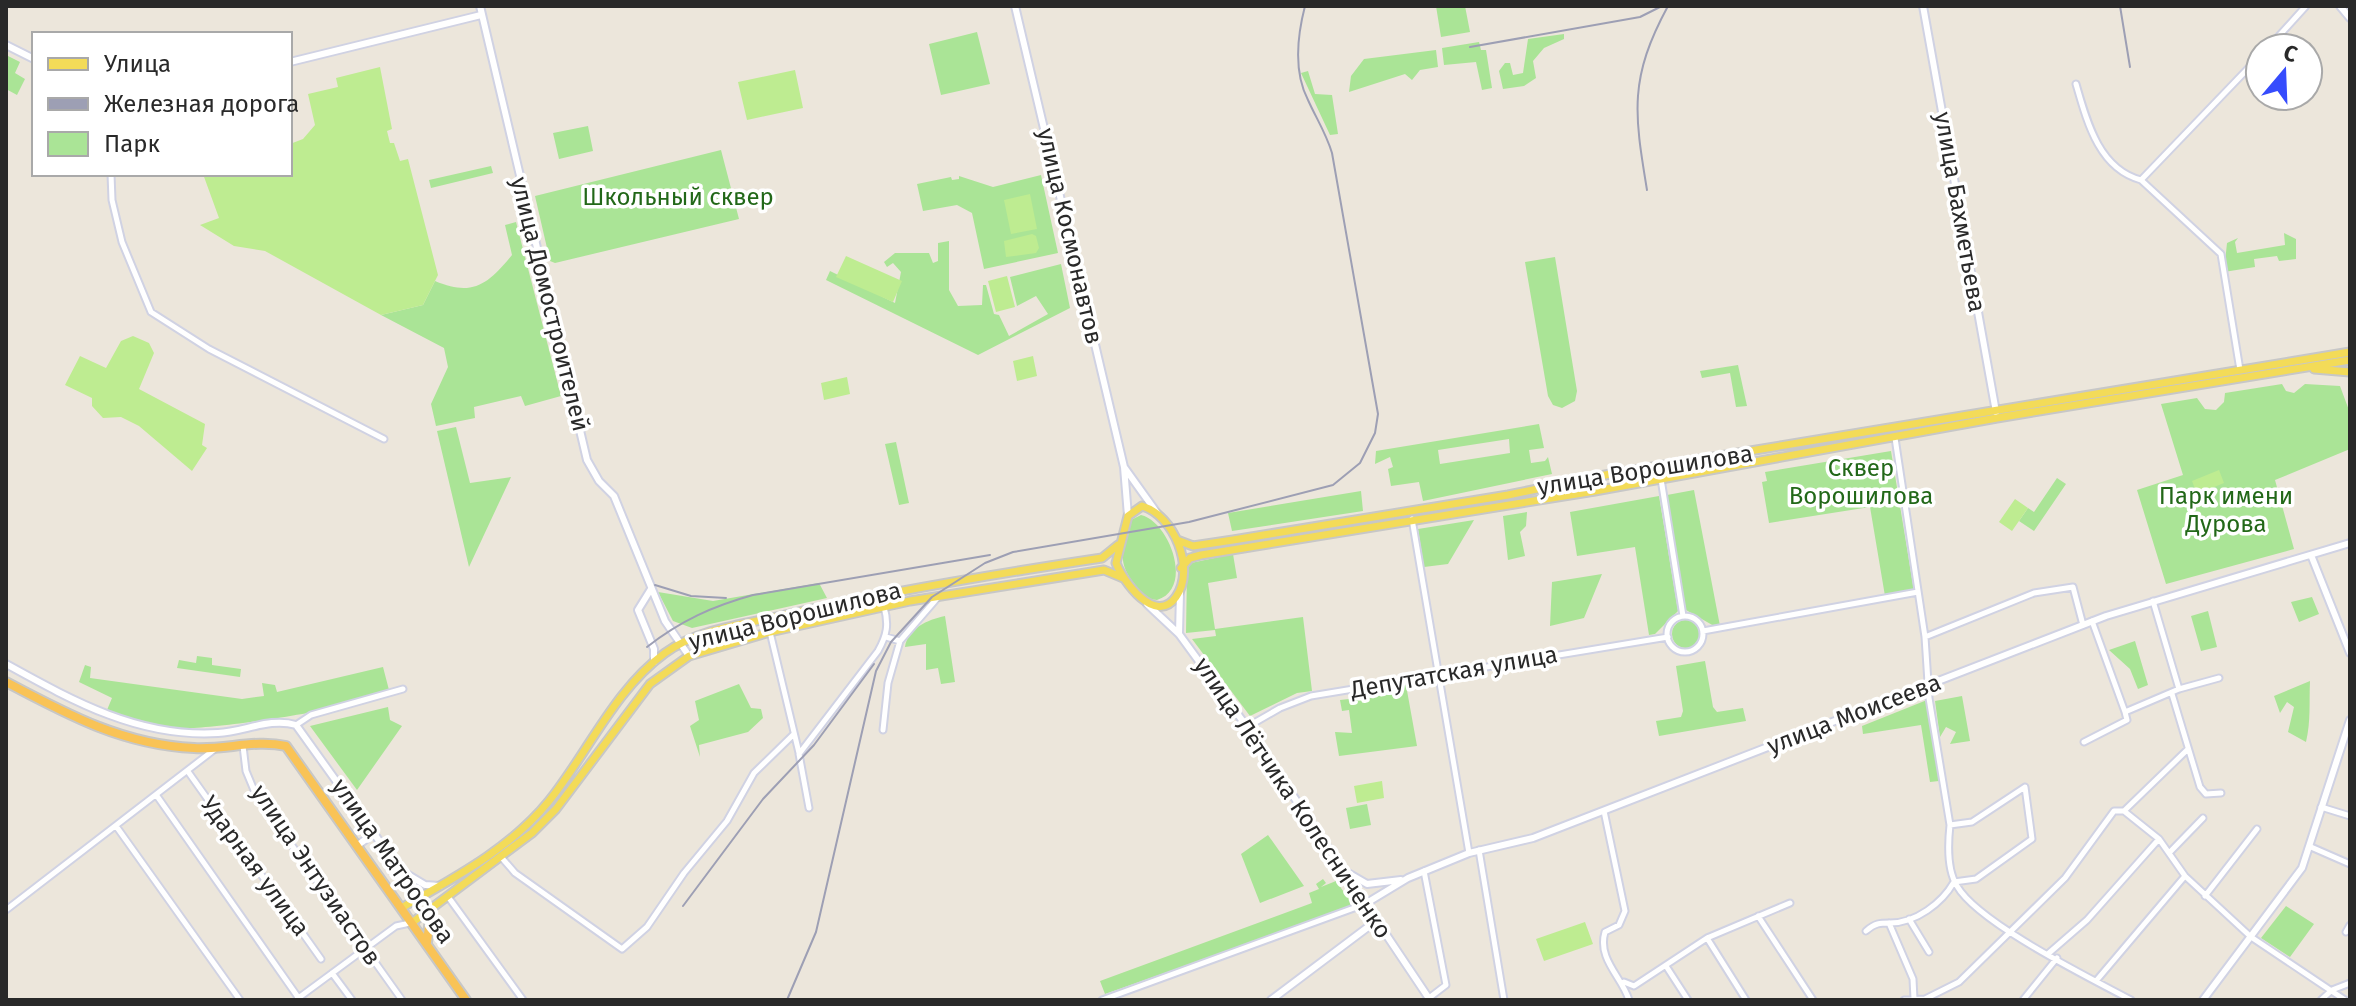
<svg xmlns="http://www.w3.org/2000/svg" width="2356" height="1006" viewBox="0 0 2356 1006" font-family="'Fira Sans',sans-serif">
<rect width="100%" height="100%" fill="#ece6db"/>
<!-- green -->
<path fill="#aae496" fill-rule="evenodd" d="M1436,6H1465L1470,32L1441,37Z
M977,32L990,84L941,95L929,44Z
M1564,34V39L1544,48L1533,61L1536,78L1524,86L1503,89L1499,71L1505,63H1510L1513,75L1523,73L1528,39Z
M1479,42L1481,50H1486L1492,88L1482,90L1476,62L1444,65L1442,48Z
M1436,50L1438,67L1420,70L1412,80L1405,74L1349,92L1351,76L1364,59Z
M6,55L20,62L15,73L25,79L17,95L6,89Z
M1308,71L1315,94L1332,95L1338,134L1330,135L1301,73Z
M588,126L593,151L559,159L553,133Z
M721,150L739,219L555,263L550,261L535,196Z
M491,166L493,173L431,188L429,180Z
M1041,175L1058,253L984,269L972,213L957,205L923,211L917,184L951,177L952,180L959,179V176L993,187Z
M516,222L561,396L525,406L521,396L474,407L475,418L436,426L431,404L448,367L444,348L381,315L423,305L435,281C473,297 488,284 512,255L505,225Z
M2284,233L2296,239V259L2279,261L2277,256L2254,259L2255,267L2224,272L2227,243L2238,238L2235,242L2237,253L2285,245Z
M949,241V290L958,306L982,305L983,285H986L994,314L999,315L1009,336L1048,314L1036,296L1017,306L1010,277L1061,264L1070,308L978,355L826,280L830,271L895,303L901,272L893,263L887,267L884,262L895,253H929L933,263L938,261V243Z
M1555,257L1577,391L1575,401L1562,408L1553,405L1548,396L1525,262Z
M1738,365L1747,406L1736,407L1730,373L1702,378L1700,371Z
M2282,384L2286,391L2294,393L2305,384L2340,386L2350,413V449L2275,480L2294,549L2166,584L2137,490L2183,475L2161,404L2197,398L2205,409L2216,410L2224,402L2225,393Z
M1539,424L1544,448L1529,450L1531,463L1545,461L1548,457L1552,474L1423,501L1419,482L1391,486L1388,469L1393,467L1390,457L1375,464L1376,451ZM1509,439L1510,453L1440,464L1438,450Z
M456,427L470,483L511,477L469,567L437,431Z
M896,442L909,503L899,505L885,444Z
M1891,451L1914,591L1885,596L1870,507L1769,523L1762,482L1767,481L1765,472Z
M2057,478L2066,484L2034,531L2019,521L2028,508L2034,512Z
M1694,490L1720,626H1714L1686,610L1667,495Z
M1361,491L1363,511L1232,531L1228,513Z
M1659,496L1678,611L1655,634L1649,635L1635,547L1577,556L1570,512Z
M1527,512L1526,526L1520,532L1525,556L1508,560L1503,516Z
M1141,515C1170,522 1194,589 1157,600C1147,599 1142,594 1136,586C1116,563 1122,547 1131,520Z
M1474,520L1448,564L1424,567L1418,529Z
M1233,554L1237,578L1208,583L1215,629L1303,617L1312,691L1297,693L1250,716L1192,639L1216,636L1215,630L1186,633L1187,570L1191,563Z
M1602,574L1584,618L1550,626L1552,582Z
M819,583L827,598L692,628L673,621L658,592L713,601Z
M2312,597L2319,614L2299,622L2291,602Z
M2208,611L2217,647L2201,651L2191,616Z
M945,616L955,682L941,684L938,668L926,670V644L905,647C908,628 927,620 945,616Z
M1672 634a14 14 0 1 1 28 0a14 14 0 1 1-28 0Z
M2135,641L2148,685L2138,689L2130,669L2109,650Z
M197,656L212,658V665L241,669L240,677L177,668L179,660L196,663Z
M1705,661L1713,707L1717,712L1743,708L1746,721L1659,736L1656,721L1681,717L1683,711L1676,666Z
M85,665L91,667L90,678L242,699L264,696L262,683L275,685L277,692L383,667L389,690C370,707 208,731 178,728C153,726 130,718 107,710L112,698L79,682Z
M2310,681C2309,703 2311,721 2306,742L2288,732L2294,707L2287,702L2280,713L2274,696Z
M739,684L751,708L761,709L763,718L748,732L699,745L700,757L690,726L699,720L695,701Z
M1406,685L1417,746L1339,756L1335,732L1352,733L1349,710L1342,711L1340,700L1349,699V693Z
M1962,696L1970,741L1950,744L1956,732L1946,727L1940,737L1935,701Z
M1927,700L1939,781L1930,782L1921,725L1863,734L1862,726Z
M388,707L390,720L402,726L357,790L310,726Z
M1367,804L1371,825L1350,829L1346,808Z
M1268,835L1304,886L1260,903L1241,854Z
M1323,879L1326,883L1321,887L1336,881L1351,902L1349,908L1105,994L1100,981L1312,903L1309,893L1319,889L1316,884Z
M2286,906L2314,924L2290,957L2261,938Z"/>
<!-- pitch -->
<path fill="#beec91" d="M380,67L392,129L387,131L390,143H394L400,161L408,159L438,275L423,305L381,315L265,251L234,246L200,225L219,218L203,174H290V144L303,139L315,125L308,94L338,87L336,78Z
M795,70L803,108L747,120L738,82Z
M1030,194L1037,229L1011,234L1004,200Z
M1032,234L1036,236L1039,248L1036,253L1006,257L1004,241Z
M846,256L902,281L893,302L836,277Z
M1007,276L1015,307L996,312L988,281Z
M133,336L149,343L154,353L139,389L205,424L202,445L207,448L192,471L139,426L121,417L103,418L92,406V398L65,385L80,356L106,368L121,341Z
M1033,356L1037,376L1017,381L1013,361Z
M847,377L850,394L824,400L821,383Z
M2219,470L2224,483L2197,494L2192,481Z
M2015,499L2028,508L2012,531L1999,522Z
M1382,781L1384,798L1357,803L1354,786Z
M1585,922L1593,944L1544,961L1536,939Z"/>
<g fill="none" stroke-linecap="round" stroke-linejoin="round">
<defs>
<path id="minor" d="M2268,48L2306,6
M2076,84C2087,122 2099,169 2141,180
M111,174L112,200L122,242L151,312L209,349L384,439
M2141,180L2221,254L2240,370
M2141,180L2260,56
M1895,438L1925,637L1929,698L1950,825C1948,843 1947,870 1957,886C1978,923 2090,978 2131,1000
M1661,479L1683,616
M1412,519L1469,853
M1667 634a18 18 0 1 1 36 0a18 18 0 1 1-36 0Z
M2092,621L2125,712
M1703,631L1918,592
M770,632L799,753
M886,637L900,641
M1925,637L2034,593L2073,587L2083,625
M2179,689L2219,678
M2172,694L2200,787L2206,794L2221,793
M296,725L311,715L403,689
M1247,727L1280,708L1311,696L1668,637
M883,730L888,683L900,641L939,596
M2084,742L2127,720L2125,712L2179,689L2153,601
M243,746L246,771L256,795L402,1000
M189,773L321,959
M157,796L300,1000
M2321,807L2350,816
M809,808L799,754L878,651C887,635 889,624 884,607
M1604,811L1625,911L1619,925L1605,932C1597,959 1622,977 1629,1000
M2124,811L2159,839L2185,876L2251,937L2345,1000
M116,826L240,1000
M2311,847L2350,864
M1479,850L1504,1000
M2170,852L2203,818
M502,858L515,873L622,949L647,927L684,873L727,821L754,773L794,734
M1424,871L1446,985L1429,998
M2205,896L2257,829
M449,898L523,1000
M6,910L215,749
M1758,916L1813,1000
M1909,919L1929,952
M1889,923L1913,979L1914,999
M1866,931C1875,923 1880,923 1890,923C1916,923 1942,903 1954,882L1976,879L2032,839L2025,787L1972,822L1950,825
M2346,932L2350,925
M1707,938L1746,1000
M2049,953L2087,920L2159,839
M1666,966L1688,1000
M332,973L352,1000
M2096,981L2185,876
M1624,982L1634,986L1707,938L1790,903
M297,999L396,926L410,923
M1102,1000L1365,904
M1904,1000L1925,999L1959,982L2065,878L2114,811H2124L2187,750
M2023,1000L2057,958
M2321,1000L2332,990L2350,983"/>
<path id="tertiary" d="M480,6L587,460L599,481L614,496L665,621L689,656
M1923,6L1996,412
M2340,6L2350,18
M6,45L34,59
M290,62L481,15
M2311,555L2350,653
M651,589L638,610L654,649V662
M1147,604L1179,634L1247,727L1430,1000
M1179,634L1180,593
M6,664C73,701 139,738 218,733C244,732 270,717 296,725L400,870L425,885L440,886
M358,845L373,834
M1348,873L1367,884L1401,880
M1365,904L1408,878L1469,853L1533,838L2106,616L2350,543
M1271,1000L1376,921
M2203,1000L2302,868L2350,720"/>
<path id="secondary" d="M1015,6L1124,467L1128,516
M1124,467L1157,513"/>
<path id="primary" d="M2314,369L2350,372
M1142,506C1174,515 1196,569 1176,597C1155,626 1123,581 1116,563L1128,516Z
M1177,540L1193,546L1233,540L1508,495L1610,474L2350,352
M1181,568L1190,558L1201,555L1595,491L1997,418L2350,360
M403,907C454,878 511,848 549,801C587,754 615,689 665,653C698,629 745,624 785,615C890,591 995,574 1102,558L1118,545
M413,922L532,833L556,809L650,684L689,656L770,632L910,601L1104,570L1123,578"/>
<path id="trunk" d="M6,682C68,715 124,745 194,748C225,750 256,739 286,746L466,1000
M427,942L431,911"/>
</defs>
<!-- minor casing -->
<use href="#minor" stroke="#d0d2e3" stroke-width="9"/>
<!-- tertiary casing -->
<use href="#tertiary" stroke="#d0d2e3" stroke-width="10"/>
<!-- secondary casing -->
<use href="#secondary" stroke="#d0d2e3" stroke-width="10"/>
<!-- primary casing -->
<use href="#primary" stroke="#c7c7c7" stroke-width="11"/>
<!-- trunk casing -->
<use href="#trunk" stroke="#c7c7c7" stroke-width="12"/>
<!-- minor -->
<use href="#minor" stroke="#fff" stroke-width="5"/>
<!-- tertiary -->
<use href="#tertiary" stroke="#fff" stroke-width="6"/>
<!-- secondary -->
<use href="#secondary" stroke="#fff" stroke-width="6"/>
<!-- primary -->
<use href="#primary" stroke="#f3db58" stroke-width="7"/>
<!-- trunk -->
<use href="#trunk" stroke="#f9c356" stroke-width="8"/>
<!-- rail -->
<path stroke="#9d9fb4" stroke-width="2" d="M1586,6H1588
M2120,6L2130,67
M1470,47L1640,17L1662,6
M1647,190C1634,112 1629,78 1668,6
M655,585L691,596L726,598
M647,647C680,621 713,606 753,595L990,555
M683,906L763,799L814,745L874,664
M787,1000L816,932L876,671L891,642L932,597L985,563L1013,552L1189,522L1333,485L1360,463L1375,433L1378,414L1332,153C1326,133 1316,118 1308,100C1293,71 1297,37 1305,6"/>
</g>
<g text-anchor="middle" stroke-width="7" stroke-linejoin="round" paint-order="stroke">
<!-- park labels -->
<g font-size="24" fill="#226818" stroke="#fff">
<text x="678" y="205">Школьный сквер</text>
<text x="1861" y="476">Сквер<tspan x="1861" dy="28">Ворошилова</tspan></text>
<text x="2226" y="504">Парк имени<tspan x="2226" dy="28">Дурова</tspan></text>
</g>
<!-- street labels -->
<g font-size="24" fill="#292929" stroke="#fff">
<text transform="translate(1960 212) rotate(80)" y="8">улица Бахметьева</text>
<text transform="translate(1070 236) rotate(77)" y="8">улица Космонавтов</text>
<text transform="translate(550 304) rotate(76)" y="8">улица Домостроителей</text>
<text transform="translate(1645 470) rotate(-9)" y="8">улица Ворошилова</text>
<text transform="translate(795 616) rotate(-14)" y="8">улица Ворошилова</text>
<text transform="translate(1454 672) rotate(-10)" y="8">Депутатская улица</text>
<text transform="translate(1854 714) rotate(-21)" y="8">улица Моисеева</text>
<text transform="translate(1293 798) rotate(56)" y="8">улица Лётчика Колесниченко</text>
<text transform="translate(393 861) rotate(55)" y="8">улица Матросова</text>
<text transform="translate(255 866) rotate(54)" y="8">Ударная улица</text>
<text transform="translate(316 875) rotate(56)" y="8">улица Энтузиастов</text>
</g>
</g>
<!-- border -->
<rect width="2356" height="1006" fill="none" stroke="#292929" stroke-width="16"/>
<!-- legend -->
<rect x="32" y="32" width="260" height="144" fill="#ffffff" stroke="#a9a9a9" stroke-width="2"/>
<rect x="48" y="58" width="40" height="12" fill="#f3db58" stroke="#a9a9a9" stroke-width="2"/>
<text x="104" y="72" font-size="24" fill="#292929">Улица</text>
<rect x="48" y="98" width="40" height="12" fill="#9d9fb4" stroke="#a9a9a9" stroke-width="2"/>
<text x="104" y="112" font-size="24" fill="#292929">Железная дорога</text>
<rect x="48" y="132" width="40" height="24" fill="#aae496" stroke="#a9a9a9" stroke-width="2"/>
<text x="104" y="152" font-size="24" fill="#292929">Парк</text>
<!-- north arrow -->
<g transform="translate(2284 72) rotate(19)"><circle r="38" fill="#ffffff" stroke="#a9a9a9" stroke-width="2"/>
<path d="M0-6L14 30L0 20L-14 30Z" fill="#364cfd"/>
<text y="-12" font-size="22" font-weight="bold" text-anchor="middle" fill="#292929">С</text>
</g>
</svg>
